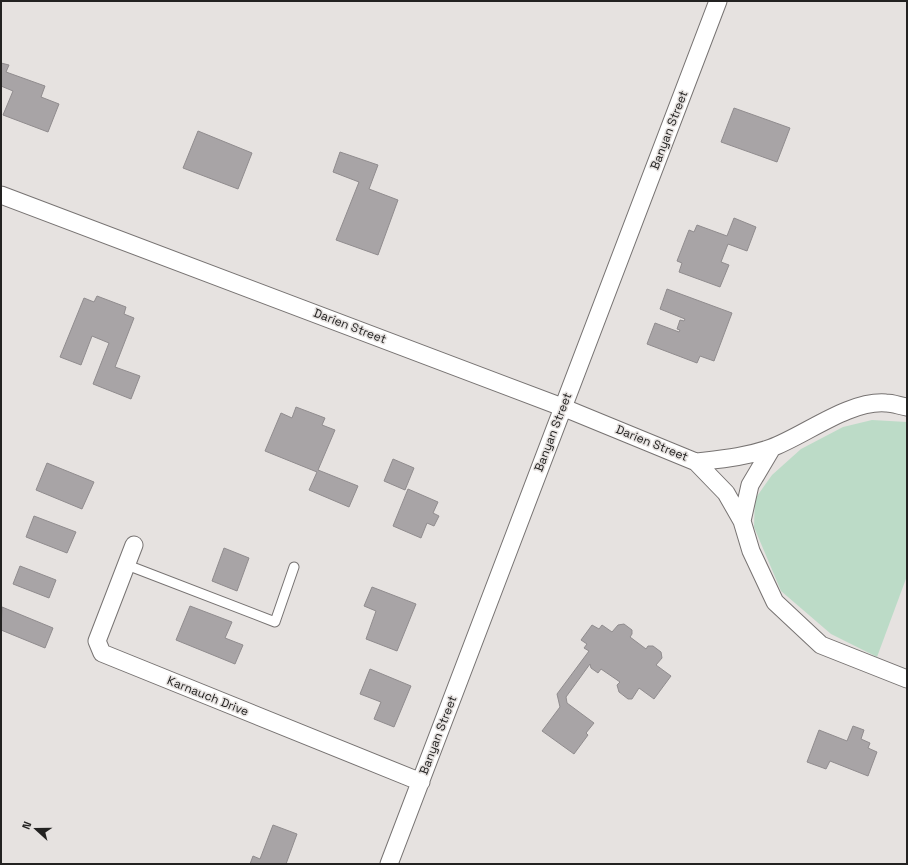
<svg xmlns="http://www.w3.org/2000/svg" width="908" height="865" viewBox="0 0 908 865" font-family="'Space Grotesk',sans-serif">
<rect width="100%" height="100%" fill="#e6e2e0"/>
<!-- green -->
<path fill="#bcdbc7" d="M872,420L907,422V576L877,657L831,634L781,591L754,527L755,499L772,475L801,449L843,427Z"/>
<!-- building -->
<path fill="#a8a4a6" stroke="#908c8e" d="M1,63L9,65L6,72L45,86L41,97L59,104L48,132L3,115L13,91L1,86Z
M734,108L790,128L777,162L721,142Z
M198,131L252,153L238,189L183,168Z
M340,152L378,165L369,189L398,200L378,255L336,240L359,182L333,172Z
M734,218L756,227L747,251L728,244L721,262L729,265L720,287L679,272L682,263L677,261L689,230L694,232L697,225L727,236Z
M667,289L732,313L714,361L700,356L697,363L647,344L655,323L679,332L680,330L677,329L680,320L684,321L685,319L660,309Z
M97,296L126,307L124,314L134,318L115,367L140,376L131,399L93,384L109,343L92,336L81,365L60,357L84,298L94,302Z
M296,407L325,418L322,425L335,430L318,470L358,486L349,507L309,490L317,472L265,451L281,413L292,418Z
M393,459L414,468L405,490L384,481Z
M47,463L94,482L82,509L36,490Z
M408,489L438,502L433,513L439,516L434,526L427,523L421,538L393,526Z
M34,516L76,532L67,553L26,537Z
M224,548L249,558L237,591L212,581Z
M20,566L56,580L49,598L13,584Z
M372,587L416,604L397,651L366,639L376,611L364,606Z
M190,606L232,622L225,638L243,645L235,664L176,640Z
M2,607L53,628L45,648L1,630Z
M624,624L632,630V634L630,637L646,649L648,646H653L661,652L662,658L656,665L671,676L654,699L639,688L632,699H628L619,692L617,685L620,682L601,669L598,673L591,668L590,664L566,697L567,703L594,723L586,733L588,735L574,754L542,731L560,707L557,694L589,651L584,648L587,644L581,640L592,625L599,629L602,625L612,632L618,625Z
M370,669L411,686L394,727L374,719L381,702L360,694Z
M853,726L864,730L861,739L870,743L868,748L877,752L868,776L830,761L826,769L807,762L819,730L847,741Z
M273,825L297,834L286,864H250L253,856L260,859Z"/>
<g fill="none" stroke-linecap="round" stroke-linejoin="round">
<defs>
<path id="service" d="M127,565L275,622L294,567"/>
<path id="minor" d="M1,195L562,407L696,462L726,493L742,521L751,551L775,602L821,645L907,679
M696,462C722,459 746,457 771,448C804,436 849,400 886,403C893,403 900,406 907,407
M742,521L750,485L772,448
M134,545L97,641L102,653L421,782
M389,864L718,1"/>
</defs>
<!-- service casing -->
<use href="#service" stroke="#777372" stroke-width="11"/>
<!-- minor casing -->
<use href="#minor" stroke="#777372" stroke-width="19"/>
<!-- service -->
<use href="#service" stroke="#fff" stroke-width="9"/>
<!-- minor -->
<use href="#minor" stroke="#fff" stroke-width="17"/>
</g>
<g text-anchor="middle" stroke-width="3" stroke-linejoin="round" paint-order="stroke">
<!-- street labels -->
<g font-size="12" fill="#232221" stroke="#e6e2e0">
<text transform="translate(669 130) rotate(-69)" y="4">Banyan Street</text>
<text transform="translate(350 326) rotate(21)" y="4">Darien Street</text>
<text transform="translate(553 432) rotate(-69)" y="4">Banyan Street</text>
<text transform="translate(652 443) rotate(22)" y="4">Darien Street</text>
<text transform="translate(208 696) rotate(22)" y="4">Karnauch Drive</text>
<text transform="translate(438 735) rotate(-69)" y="4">Banyan Street</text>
</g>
</g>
<!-- border -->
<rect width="908" height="865" fill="none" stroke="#232221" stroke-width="4"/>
<!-- north arrow -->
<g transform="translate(36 829) rotate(291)" stroke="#e6e2e0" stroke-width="3" paint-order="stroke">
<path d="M0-3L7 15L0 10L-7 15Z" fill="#232221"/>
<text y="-6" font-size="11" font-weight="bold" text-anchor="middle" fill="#232221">N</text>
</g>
</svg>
